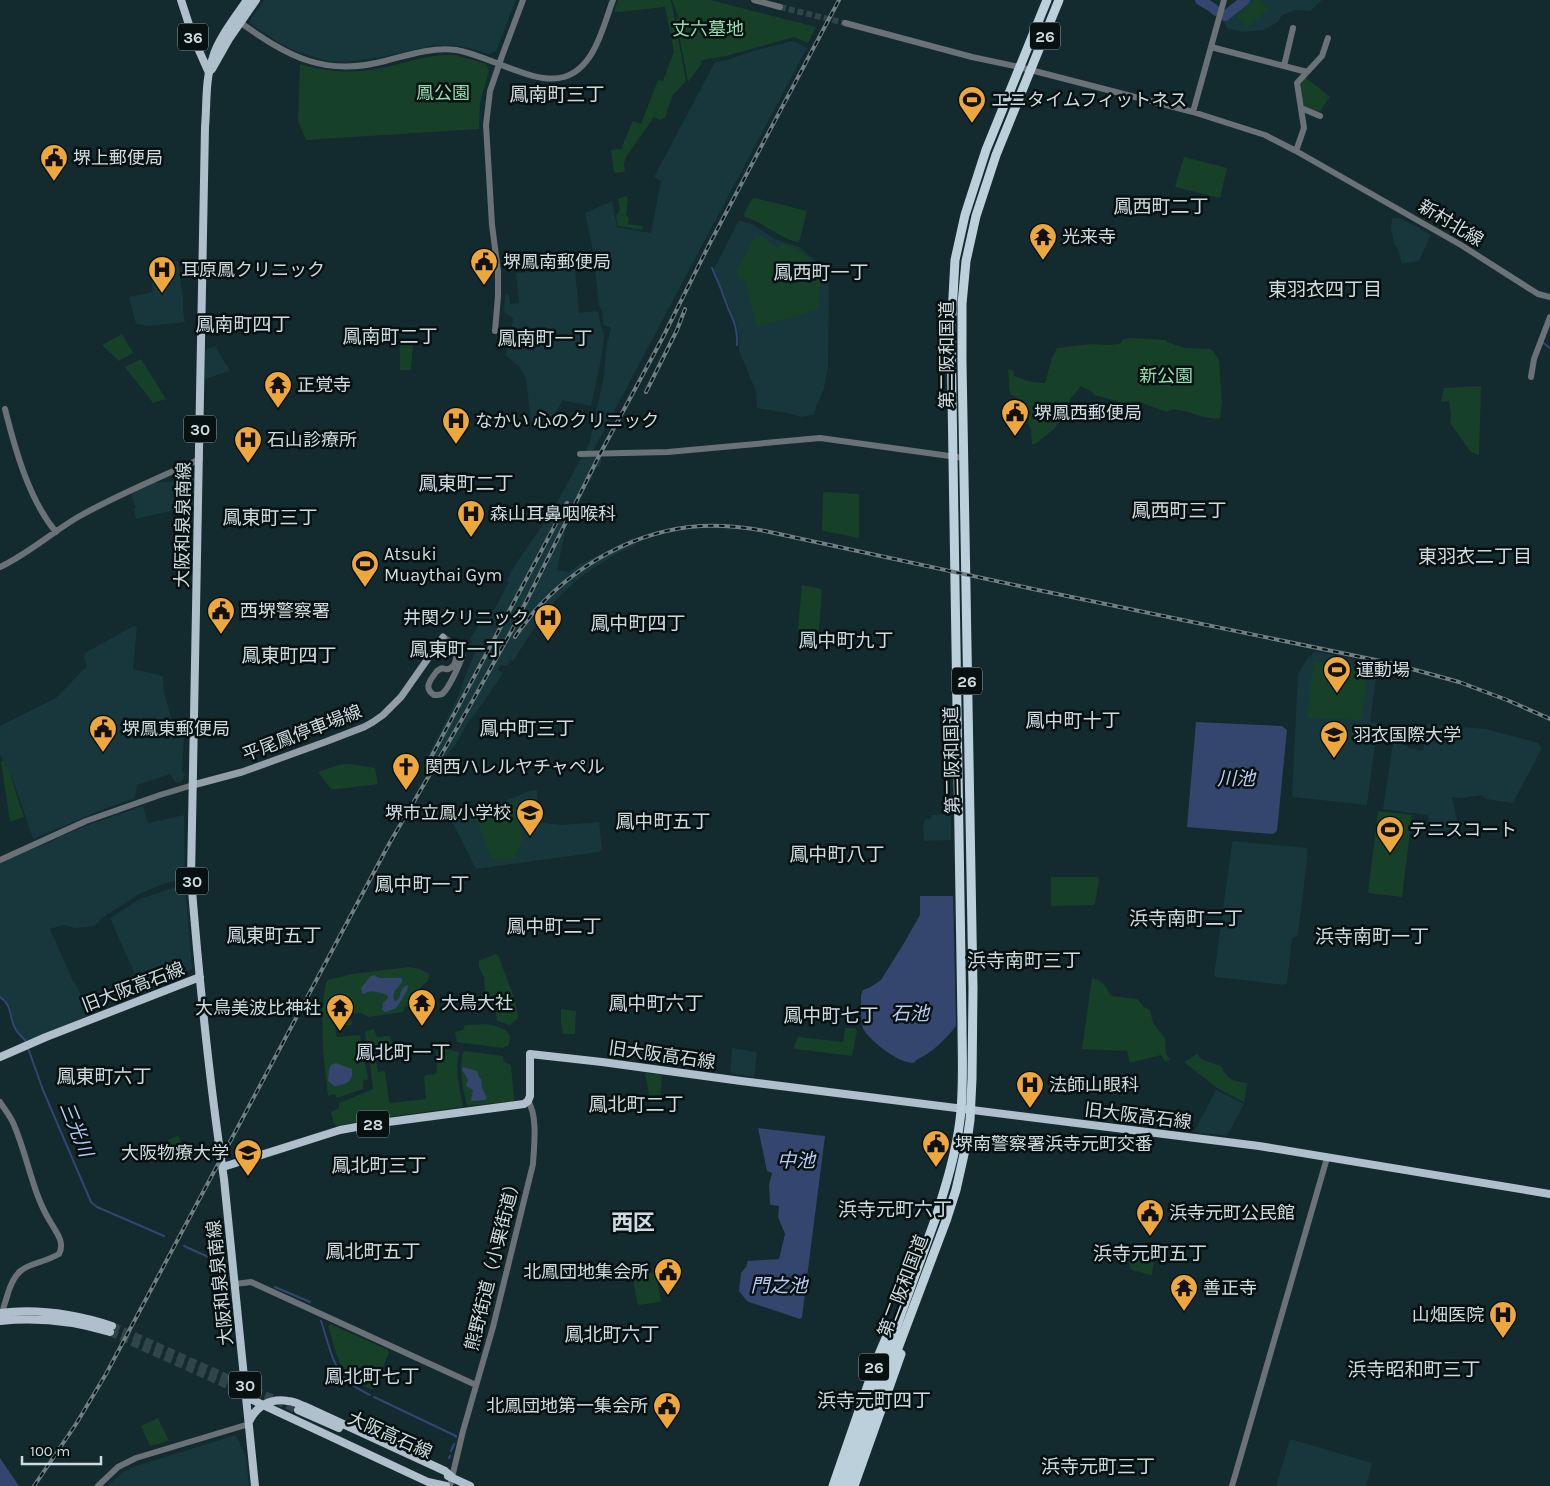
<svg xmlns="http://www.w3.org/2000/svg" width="1550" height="1486" viewBox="0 0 1550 1486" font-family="Karla,'Noto Sans JP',sans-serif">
<rect width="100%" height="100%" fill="#132a2e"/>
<!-- built -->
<path fill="#17373d" d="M264,0H516L496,51L489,54L469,48L449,45H436L376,58L347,62L327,61L298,52L281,44L251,24L250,20Z
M1246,0H1322L1310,11L1296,10L1282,15L1278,22L1264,30L1242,32L1227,28L1223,21L1224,17Z
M793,41L807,48L593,451L604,450L601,457L602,460L600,467H597L566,528L557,570L569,572L580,564L633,538L636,545L616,554L583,575L563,593L550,607L535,627L513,661L510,660L507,666L501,665L498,670L503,673L483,703L466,725L459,739L444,760L445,761L433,776L427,759L457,699L465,676L477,648L470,645L472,641L470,639L481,621L487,623L509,582L507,581V579L515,565L551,513L589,444L604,376L606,348L611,328L603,325L602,311L599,306L594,260H595L585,213L612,201L617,227L651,233L661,181L654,177L715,62L727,60L753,51Z
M1392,218H1399L1416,226L1431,235L1419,261L1402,264L1398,249L1394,244L1391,228Z
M739,220L752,224L775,239L799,247L815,260L827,274L829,281L828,367L824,388L813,415L802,417L787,413L757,408L756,391L739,351V337L737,326L714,269Z
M178,261L183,298V311L185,322L149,326L136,324L129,297L153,292L149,264Z
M575,269L579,313L595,311L598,312L604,337L602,355L591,406L562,400L555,415L531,422L526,379L519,366L506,356L513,319L504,312L505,294L509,295L510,304L519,303L516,273Z
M215,346L230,371L205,379V350Z
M195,475L193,506L136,519L134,509L136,508L131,493L151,483L177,481Z
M133,626L137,627L133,669L163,676L164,692L172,721L185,718L182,770L185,775L181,782L176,783L170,774L137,785L135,798L96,812L33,839L10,771L3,761L0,753V726L56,698L87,666L84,656L85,653Z
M1314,651L1378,665L1370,722L1378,723L1367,805L1293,797L1292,794L1298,674L1309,656H1311Z
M1427,724L1486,729L1538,743L1542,748L1513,803L1486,799L1482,795L1462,798L1452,797L1459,829L1430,833L1428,815L1383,809L1393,743H1402L1409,748L1423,751Z
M537,790V822L561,825L599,822L602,849L599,852L476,869L452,821L530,791Z
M143,806L148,823L184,815L185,878L163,884L139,894L105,916L94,926L75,928L63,925L50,929L74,983L75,982L90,1015L26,1041L16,1029L10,1006L5,1000L0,996V862L57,839L59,837L91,824Z
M951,814V840L924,841L923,826L925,819H931V815Z
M1234,841L1307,848L1308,851L1298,935L1292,939L1287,983L1284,985L1216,977L1214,975L1232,843Z
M185,884L192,969L180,977L143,993L110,918L140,899Z
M732,1048L757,1052L754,1077L730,1073Z
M1216,1090L1244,1104L1227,1136L1194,1132Z
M236,1435L246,1457L249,1486H107L123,1472L136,1466Z
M1290,1439L1372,1463L1366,1486H1276Z"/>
<!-- green -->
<path fill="#174029" d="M618,0H671L686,81L672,96L665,118L660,120L654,117L626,157L624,164L625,172L614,173L611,150L621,149L633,121L641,124L658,80L663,81L674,51L665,7L619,12L614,11Z
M672,0H710L816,27L808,43L794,37L726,56L702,60L701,65L688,82L676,19L679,18Z
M1255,0H1260L1268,9L1247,28L1236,16Z
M442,55H455L486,64L489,71L480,103L479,129L306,140L298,121L300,64C325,72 354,74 381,68C402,64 421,57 442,55Z
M1305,77L1330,97L1320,111L1317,112L1303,106L1300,86Z
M1184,157L1227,168L1220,198L1175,187Z
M626,196L628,199L626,216L629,217L628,224L643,226L642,230L618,226L616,216L620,209L618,199Z
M755,198L807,211L799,242C779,239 764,222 745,217L744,214L752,199Z
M757,234L778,248L782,243C800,250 817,260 823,280L820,287L818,309L757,327L744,279L739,280L736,271Z
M122,334L133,353L119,361L102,345Z
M1134,338L1166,340L1167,342L1185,348L1210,349L1213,351L1219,360L1222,402L1220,418C1204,422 1177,403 1167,412L1139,402H1134L1125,405L1117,403V401L1094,395L1092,392L1081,386L1070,399L1067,411L1054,429L1035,444H1032L1031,430L1028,423L1030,411L1023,401L1010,394L1008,370H1013L1014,376C1024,380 1034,383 1045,383L1052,358L1057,348L1092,344L1108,345L1120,344L1123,339Z
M400,343L413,344L411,370H400Z
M141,359L166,399L153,403L125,367Z
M1481,386L1479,455L1471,452L1450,423L1451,414L1449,401L1441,402L1444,388Z
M825,492L859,494V538L824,531L822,529L823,493Z
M802,585L821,589L822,591L819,629L816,631L798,629Z
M1314,661L1368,671L1361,720L1307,718Z
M3,761L10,771L15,790L24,817L10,822L1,762Z
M342,764H351L375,768L378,784L338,789H331L318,772Z
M518,800L522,841L514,858L506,861L491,858L477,820L479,819L477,815Z
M1378,811L1412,815L1402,897L1368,893Z
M1051,877H1097L1099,879L1095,904L1093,905L1052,906L1051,905Z
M495,954L498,955L515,1000L518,1018L510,1025L497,1021L496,1010L490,1007L487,998L485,995L484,977L479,967V961Z
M409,967L420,969L429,974L428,981L415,992L414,1005L405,1006L403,1012L369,1017L361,1013L350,1014L352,1024L351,1025L336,1027L335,1028L337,1037L359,1035L360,1036L368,1079L363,1081V1089L337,1098L334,1094L328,1096L323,1051L322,1006L324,1004L323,1000L327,980L353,974Z
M1092,978C1102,980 1107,988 1111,996L1137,999L1144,1007L1150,1010L1153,1023L1165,1038L1166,1054L1170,1060L1165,1062L1161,1055L1130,1063L1127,1051L1082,1049Z
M561,1009L576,1011L575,1034H563L561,1022Z
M486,1024C492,1025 506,1028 509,1034C511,1037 509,1042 508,1046L504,1047L503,1048L457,1042L455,1032L463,1030L465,1025Z
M845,1028H855L857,1031L852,1056L795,1049L794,1046L798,1037L843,1042Z
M374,1029L377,1037L390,1036L392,1042L391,1045L369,1048L367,1047L365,1032L366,1031Z
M439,1048L459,1052C455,1071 459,1087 463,1106L462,1107L371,1119L337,1126L334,1124L331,1112L339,1108V1103L373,1089L369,1056H375L378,1072L385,1071L389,1102L391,1103L426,1099L424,1077L426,1075L435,1074L437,1071L436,1052Z
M465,1051L503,1056L504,1062L511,1065L514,1099L513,1101L468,1106L467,1105C462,1087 459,1070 463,1052Z
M1197,1054L1203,1060L1221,1066C1227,1079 1232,1081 1247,1083L1245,1098L1244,1102L1217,1088L1184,1062Z
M645,1073L662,1075L660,1103H651Z
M178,1136L187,1157L169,1164L164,1152L171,1149L168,1140Z
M1130,1257L1154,1262L1152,1274L1151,1275L1132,1270C1129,1268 1128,1261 1130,1257Z
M656,1272L661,1302L639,1305L637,1303L633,1278L635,1276Z
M330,1324L388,1350L389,1353L373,1389H371C364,1386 356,1383 350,1377C337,1366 334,1342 328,1326Z
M158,1418L169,1441L150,1446L141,1426Z"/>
<!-- water -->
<path fill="#34456e" d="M1196,722L1282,726L1287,730L1277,831L1273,834L1187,827Z
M920,896H953L956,1026C945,1040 932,1053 916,1060L915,1062C903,1067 870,1041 864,1030C860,1024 861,1003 861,995L863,990L869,988L881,980L904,943L920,915Z
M374,975L379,978H402V982C398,988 390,993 395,1001L399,999C400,994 401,987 408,985L407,991L399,1004L396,1008L386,1012L382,1010L383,1003L388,998L387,995C380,993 371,988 364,994L362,993L361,988L370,977Z
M336,1063L352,1069C354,1082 345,1085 334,1086L328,1081L329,1070L331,1065Z
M463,1067L477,1071L479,1077L481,1079L482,1088L487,1098L485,1100L471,1101L473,1090L466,1086L468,1080L462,1069Z
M758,1128L825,1136L802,1317L800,1319L752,1303L747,1301L739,1291L741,1273L746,1267L748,1261L779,1259L785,1234L778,1217L779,1206L771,1205L770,1203L769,1185L772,1173L767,1171Z
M0,1458L19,1486H0Z"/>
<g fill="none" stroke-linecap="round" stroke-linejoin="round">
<!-- stream -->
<path stroke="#34456e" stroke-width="2" d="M712,268C718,281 723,294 728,308C734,321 738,330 737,345
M1542,342L1550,348
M0,997C13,1005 9,1019 16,1030C19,1035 24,1038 27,1043
M28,1048L43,1090L91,1202L97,1207L164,1236
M184,1246L226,1265
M275,1287L310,1302
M321,1321C327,1338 333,1368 346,1380C353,1387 361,1390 370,1395
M374,1397L456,1436V1437
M451,1451L454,1444
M449,1458L450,1456"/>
<!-- river -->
<path stroke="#34456e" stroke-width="10" d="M1200,0L1213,8L1216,11
M1225,16L1245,0"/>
<!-- tertiary-tunnel -->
<path stroke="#2f4549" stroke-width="6" stroke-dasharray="6 3" stroke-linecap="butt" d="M780,7L845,23"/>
<!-- primary-tunnel -->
<path stroke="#2f4549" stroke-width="8" stroke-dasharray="8 4" stroke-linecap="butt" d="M112,1326L298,1410
M110,1332L250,1395"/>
<!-- tertiary -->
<path stroke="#6a7278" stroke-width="6" d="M754,0L780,7
M241,23C289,57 325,77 385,61C408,55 432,47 456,50C488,55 535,86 564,77C595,68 603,26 613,0
M845,23L972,57L1019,67L1193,112L1265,135L1296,151L1461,245L1538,294L1550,297
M1211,47L1307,72
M1284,66L1293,28
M1301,108L1320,116
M1193,112L1224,0
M1296,151L1304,128L1297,83L1322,56L1328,38
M495,331L498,296V271L492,225L486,125L490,91L502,56L523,0
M1531,377L1534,359L1550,317
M5,409C15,449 29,500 56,532
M580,454L668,452L820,438L964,458
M0,567C28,554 51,533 78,517C117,495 159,478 200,459
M443,637L460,648L463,655C460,663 449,689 442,694C440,695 437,695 434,695C425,689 428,683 434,675C435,673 438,670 440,669C444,667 444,670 448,669C455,667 458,658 455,652L447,646Z
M0,860L86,821L160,795L193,785
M0,1102C5,1110 11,1117 14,1125C28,1157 32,1193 51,1223C57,1233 65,1243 59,1254C34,1268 18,1260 8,1293C6,1301 2,1309 2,1317
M235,1284L251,1282L476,1385
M98,1486L118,1467L136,1458L249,1424
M450,1486L463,1431L493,1327L533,1164C534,1146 538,1116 528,1101
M1232,1486L1327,1158"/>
<!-- secondary -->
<path stroke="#919ea7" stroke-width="7" d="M193,785L242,772L325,742L364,727L373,722L383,715L401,697L443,637"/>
<!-- primary -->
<path stroke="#afc0cc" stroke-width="8" d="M181,0L193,37L209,73
M247,0C236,16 218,39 213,57C205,79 207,104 205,127L191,878C199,978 209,1079 224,1179L255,1486
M212,69L229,39L256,0
M0,1057L46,1037L200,977
M223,1167L340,1130L373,1124L524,1104L528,1101L530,1096V1054L602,1062L741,1081L1259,1146L1550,1194
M0,1313C39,1308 75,1314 112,1326
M0,1321C38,1317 74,1321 110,1332
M246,1397L428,1482L446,1486
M298,1410L339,1428
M249,1422C256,1406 270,1398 288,1401C293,1401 299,1404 304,1406L445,1471L452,1477
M448,1476L470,1486"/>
<!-- trunk -->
<path stroke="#bcd0dc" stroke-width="9" d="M833,1486L877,1359L889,1331
M839,1486L936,1217C946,1185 956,1153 960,1120C964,1088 962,1055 962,1023L951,333L955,260L965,215L986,150L1047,0
M846,1486L946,1221L956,1190L967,1141L970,1120L972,1079L973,988L962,362V304L966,261L976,216L996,155L1059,0
M854,1486L901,1354"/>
<defs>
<path id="rail" d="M646,392L677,330L685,309
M515,637C520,629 527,621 533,613C575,565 636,530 701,526C722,525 743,527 765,531L1033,589L1390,663L1459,682L1507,700L1550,719
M429,761L567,503
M34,1486L76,1424L106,1374L389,844L468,709L512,630L600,454L662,339L710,243L839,0"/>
</defs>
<!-- rail casing -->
<use href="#rail" stroke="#6e8084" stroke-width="4"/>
<!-- rail -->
<use href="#rail" stroke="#071112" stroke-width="2" stroke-dasharray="5.5" stroke-linecap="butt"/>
</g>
<!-- icons -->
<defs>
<symbol id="stadium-pin" viewBox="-11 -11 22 30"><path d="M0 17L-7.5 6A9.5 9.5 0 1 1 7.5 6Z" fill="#eea73d" stroke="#071112"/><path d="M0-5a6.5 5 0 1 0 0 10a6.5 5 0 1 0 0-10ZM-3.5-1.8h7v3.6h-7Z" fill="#111"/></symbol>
<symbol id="civic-pin" viewBox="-11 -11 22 30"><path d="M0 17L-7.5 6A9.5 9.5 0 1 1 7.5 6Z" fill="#eea73d" stroke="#071112"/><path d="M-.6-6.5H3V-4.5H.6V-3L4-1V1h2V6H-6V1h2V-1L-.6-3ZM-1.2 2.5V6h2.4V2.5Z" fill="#111"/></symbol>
<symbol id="temple-pin" viewBox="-11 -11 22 30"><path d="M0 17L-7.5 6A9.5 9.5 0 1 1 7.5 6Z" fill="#eea73d" stroke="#071112"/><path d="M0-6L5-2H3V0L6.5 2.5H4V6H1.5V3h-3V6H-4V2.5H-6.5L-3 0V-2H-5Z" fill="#111"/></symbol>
<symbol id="hospital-pin" viewBox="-11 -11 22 30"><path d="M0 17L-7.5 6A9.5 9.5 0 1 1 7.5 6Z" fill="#eea73d" stroke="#071112"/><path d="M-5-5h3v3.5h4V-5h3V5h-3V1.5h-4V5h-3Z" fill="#111"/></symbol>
<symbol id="school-pin" viewBox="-11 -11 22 30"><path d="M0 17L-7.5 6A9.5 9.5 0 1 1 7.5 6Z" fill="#eea73d" stroke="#071112"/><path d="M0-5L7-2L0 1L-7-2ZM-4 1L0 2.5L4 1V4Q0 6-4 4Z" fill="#111"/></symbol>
<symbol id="church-pin" viewBox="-11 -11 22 30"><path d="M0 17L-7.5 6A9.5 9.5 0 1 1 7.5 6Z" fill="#eea73d" stroke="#071112"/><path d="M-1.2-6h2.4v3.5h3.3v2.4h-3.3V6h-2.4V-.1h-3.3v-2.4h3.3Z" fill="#111"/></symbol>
<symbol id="university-pin" viewBox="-11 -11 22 30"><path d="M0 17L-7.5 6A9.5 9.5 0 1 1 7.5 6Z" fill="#eea73d" stroke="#071112"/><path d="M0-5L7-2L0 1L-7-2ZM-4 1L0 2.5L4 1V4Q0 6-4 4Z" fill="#111"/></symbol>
</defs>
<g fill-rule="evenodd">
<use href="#stadium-pin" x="956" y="84" width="32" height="43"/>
<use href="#civic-pin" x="38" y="142" width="32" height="43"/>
<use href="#temple-pin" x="1027" y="221" width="32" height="43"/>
<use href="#civic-pin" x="468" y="246" width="32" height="43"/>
<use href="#hospital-pin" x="146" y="254" width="32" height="43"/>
<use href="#temple-pin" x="262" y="369" width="32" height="43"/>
<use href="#civic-pin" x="999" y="397" width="32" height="43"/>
<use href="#hospital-pin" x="440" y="405" width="32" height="43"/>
<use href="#hospital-pin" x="232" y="424" width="32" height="43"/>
<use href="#hospital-pin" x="455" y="498" width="32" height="43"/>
<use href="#stadium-pin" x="349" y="548" width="32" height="43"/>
<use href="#civic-pin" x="205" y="595" width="32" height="43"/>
<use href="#hospital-pin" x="532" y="602" width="32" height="43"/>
<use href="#stadium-pin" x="1321" y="654" width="32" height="43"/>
<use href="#civic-pin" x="87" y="713" width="32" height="43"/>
<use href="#school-pin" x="1318" y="719" width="32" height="43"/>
<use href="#church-pin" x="390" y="751" width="32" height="43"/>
<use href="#school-pin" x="514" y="797" width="32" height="43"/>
<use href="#stadium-pin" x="1374" y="814" width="32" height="43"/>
<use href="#temple-pin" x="406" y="987" width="32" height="43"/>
<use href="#temple-pin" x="324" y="992" width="32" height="43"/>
<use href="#hospital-pin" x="1014" y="1069" width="32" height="43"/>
<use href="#civic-pin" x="920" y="1128" width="32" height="43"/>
<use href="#university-pin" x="232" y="1137" width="32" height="43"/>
<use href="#civic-pin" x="1134" y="1197" width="32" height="43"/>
<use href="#civic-pin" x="652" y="1256" width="32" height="43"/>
<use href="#temple-pin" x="1168" y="1272" width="32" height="43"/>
<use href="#hospital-pin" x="1487" y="1299" width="32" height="43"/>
<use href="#civic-pin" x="651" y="1390" width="32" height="43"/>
</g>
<g text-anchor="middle" stroke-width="5" stroke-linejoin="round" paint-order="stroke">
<!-- shield labels -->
<g fill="#071112" stroke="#939fa2" stroke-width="1">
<rect x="1030" y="22.5" width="30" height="27" rx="4"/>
<rect x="178" y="23.5" width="30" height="27" rx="4"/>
<rect x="184" y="415.5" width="32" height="27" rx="4"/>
<rect x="952" y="667.5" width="30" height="27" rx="4"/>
<rect x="176" y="867.5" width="32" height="27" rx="4"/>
<rect x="357" y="1110.5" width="32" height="27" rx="4"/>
<rect x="859" y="1353.5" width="30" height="27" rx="4"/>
<rect x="229" y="1371.5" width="32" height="27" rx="4"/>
</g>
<g font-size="16" font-weight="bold" fill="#cfdcdf">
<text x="1045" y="42">26</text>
<text x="193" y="43">36</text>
<text x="200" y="435">30</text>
<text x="967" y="687">26</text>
<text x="192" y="887">30</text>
<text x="373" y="1130">28</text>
<text x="874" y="1373">26</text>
<text x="245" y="1391">30</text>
</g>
<!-- park labels -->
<g font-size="18" fill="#92dfaf" stroke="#071112">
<text x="708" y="35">丈六墓地</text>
<text x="443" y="99">鳳公園</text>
<text x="1166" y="382">新公園</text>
</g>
<!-- poi labels -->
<g font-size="18" fill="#cfdcdf" stroke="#071112" text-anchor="start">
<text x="991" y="106">エニタイムフィットネス</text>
<text x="73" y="164">堺上郵便局</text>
<text x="1062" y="243">光来寺</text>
<text x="503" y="268">堺鳳南郵便局</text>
<text x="181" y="276">耳原鳳クリニック</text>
<text x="297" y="391">正覚寺</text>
<text x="1034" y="419">堺鳳西郵便局</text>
<text x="475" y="427">なかい 心のクリニック</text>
<text x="267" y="446">石山診療所</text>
<text x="490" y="520">森山耳鼻咽喉科</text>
<text x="384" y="560">Atsuki<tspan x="384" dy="21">Muaythai Gym</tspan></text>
<text x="240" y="617">西堺警察署</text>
<text x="529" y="624" text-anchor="end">井関クリニック</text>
<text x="1356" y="676">運動場</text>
<text x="122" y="735">堺鳳東郵便局</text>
<text x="1353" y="741">羽衣国際大学</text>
<text x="425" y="773">関西ハレルヤチャペル</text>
<text x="511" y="819" text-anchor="end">堺市立鳳小学校</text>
<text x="1409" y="836">テニスコート</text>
<text x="441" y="1009">大鳥大社</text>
<text x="321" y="1014" text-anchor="end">大鳥美波比神社</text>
<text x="1049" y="1091">法師山眼科</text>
<text x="955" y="1150">堺南警察署浜寺元町交番</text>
<text x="229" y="1159" text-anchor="end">大阪物療大学</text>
<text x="1169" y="1219">浜寺元町公民館</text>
<text x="649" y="1278" text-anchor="end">北鳳団地集会所</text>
<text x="1203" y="1294">善正寺</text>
<text x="1484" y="1321" text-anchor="end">山畑医院</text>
<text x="648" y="1412" text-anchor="end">北鳳団地第一集会所</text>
</g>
<!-- street labels -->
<g font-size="18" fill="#cfdcdf" stroke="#071112">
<text transform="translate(1451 223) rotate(31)" y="6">新村北線</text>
<text transform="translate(947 355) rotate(-90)" y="6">第二阪和国道</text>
<text transform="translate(183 525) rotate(-89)" y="6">大阪和泉泉南線</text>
<text transform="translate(302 733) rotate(-21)" y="6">平尾鳳停車場線</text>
<text transform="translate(952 760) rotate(-91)" y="6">第二阪和国道</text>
<text transform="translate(133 987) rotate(-21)" y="6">旧大阪高石線</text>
<text transform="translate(662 1055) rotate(8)" y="6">旧大阪高石線</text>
<text transform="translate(1138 1116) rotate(7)" y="6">旧大阪高石線</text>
<text transform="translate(493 1263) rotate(-76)" y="6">熊野街道（小栗街道）</text>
<text transform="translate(220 1283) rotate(-96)" y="6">大阪和泉泉南線</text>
<text transform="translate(903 1286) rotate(-69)" y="6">第二阪和国道</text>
<text transform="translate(390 1435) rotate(24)" y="6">大阪高石線</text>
</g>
<!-- neighbourhood labels -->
<g font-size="19" fill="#cfdcdf" stroke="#071112">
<text x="557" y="101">鳳南町三丁</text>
<text x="1161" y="213">鳳西町二丁</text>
<text x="821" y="279">鳳西町一丁</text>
<text x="1325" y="296">東羽衣四丁目</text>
<text x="243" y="331">鳳南町四丁</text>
<text x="390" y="343">鳳南町二丁</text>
<text x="545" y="345">鳳南町一丁</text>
<text x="466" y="490">鳳東町二丁</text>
<text x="1179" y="517">鳳西町三丁</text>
<text x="270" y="524">鳳東町三丁</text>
<text x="1475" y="563">東羽衣二丁目</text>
<text x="638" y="630">鳳中町四丁</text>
<text x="846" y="647">鳳中町九丁</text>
<text x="457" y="656">鳳東町一丁</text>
<text x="289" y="662">鳳東町四丁</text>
<text x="1073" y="727">鳳中町十丁</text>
<text x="527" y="735">鳳中町三丁</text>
<text x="663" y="828">鳳中町五丁</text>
<text x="837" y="861">鳳中町八丁</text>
<text x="422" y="891">鳳中町一丁</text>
<text x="1186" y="925">浜寺南町二丁</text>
<text x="554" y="933">鳳中町二丁</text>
<text x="274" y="942">鳳東町五丁</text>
<text x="1372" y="943">浜寺南町一丁</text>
<text x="1024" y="967">浜寺南町三丁</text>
<text x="656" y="1010">鳳中町六丁</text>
<text x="831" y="1022">鳳中町七丁</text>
<text x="403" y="1059">鳳北町一丁</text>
<text x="104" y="1083">鳳東町六丁</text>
<text x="636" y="1111">鳳北町二丁</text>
<text x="379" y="1172">鳳北町三丁</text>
<text x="895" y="1216">浜寺元町六丁</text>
<text x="373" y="1258">鳳北町五丁</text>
<text x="1150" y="1260">浜寺元町五丁</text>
<text x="612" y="1341">鳳北町六丁</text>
<text x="1414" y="1376">浜寺昭和町三丁</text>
<text x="372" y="1383">鳳北町七丁</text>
<text x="874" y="1407">浜寺元町四丁</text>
<text x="1098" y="1473">浜寺元町三丁</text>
</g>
<!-- water labels -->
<g font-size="19" font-style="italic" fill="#b9cbf5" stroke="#071112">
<text x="1236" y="785">川池</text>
<text x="910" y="1020">石池</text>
<text transform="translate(77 1129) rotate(68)" y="7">三光川</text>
<text x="796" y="1167">中池</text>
<text x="779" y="1292">門之池</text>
</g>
<!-- district labels -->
<g font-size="22" font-weight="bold" fill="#cfdcdf" stroke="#071112">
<text x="633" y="1230">西区</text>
</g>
</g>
<!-- scale -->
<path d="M22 1456v8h79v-8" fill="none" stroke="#cfdcdf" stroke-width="2.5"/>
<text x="30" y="1456" font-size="15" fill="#cfdcdf" stroke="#071112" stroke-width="4" paint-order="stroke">100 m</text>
</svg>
